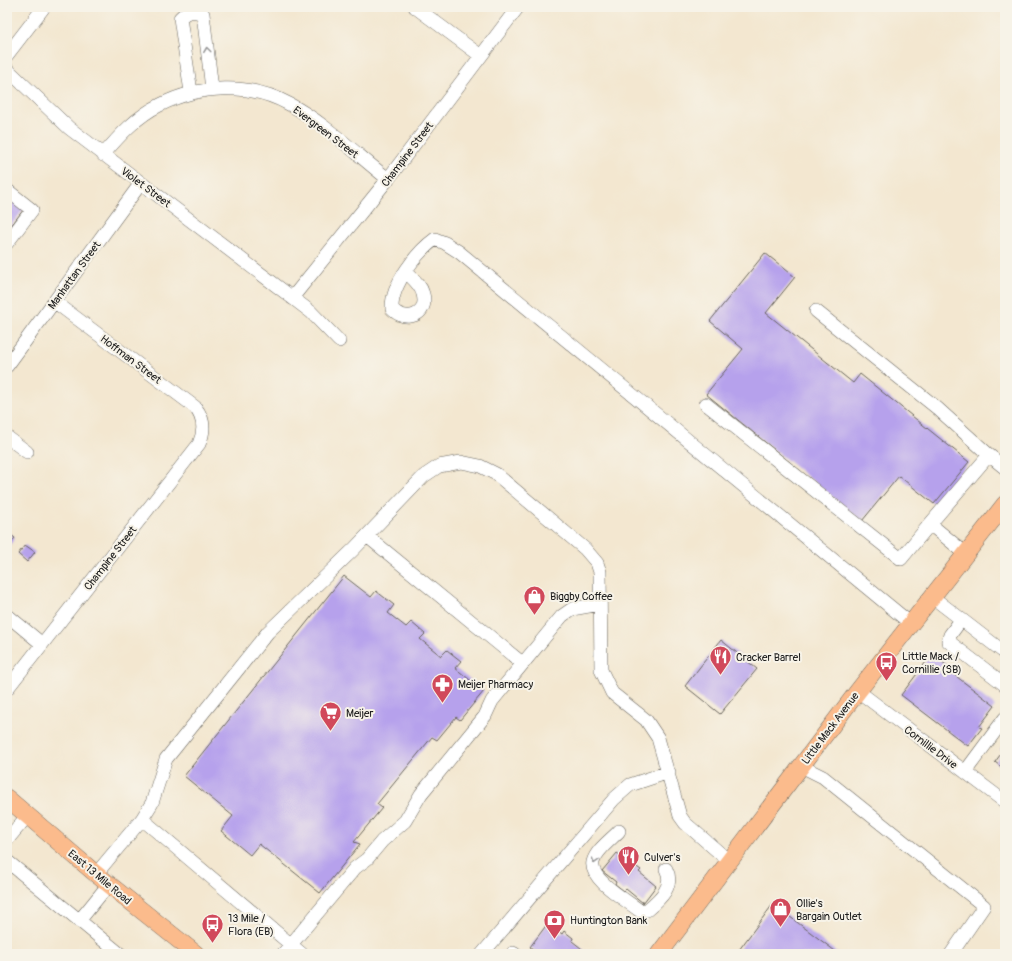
<svg xmlns="http://www.w3.org/2000/svg" width="1012" height="961" viewBox="0 0 1012 961" font-family="Pangolin,sans-serif">
<rect width="100%" height="100%" fill="#f7f3e8"/>
<filter id="ink" filterUnits="userSpaceOnUse"><feTurbulence type="fractalNoise" baseFrequency=".025" numOctaves="2"/><feDisplacementMap in="SourceGraphic" scale="8" xChannelSelector="R" yChannelSelector="G"/><feConvolveMatrix kernelMatrix="1 2 1 2 8 2 1 2 1" color-interpolation-filters="sRGB"/></filter>
<filter id="wash" filterUnits="userSpaceOnUse"><feTurbulence type="fractalNoise" baseFrequency=".012" numOctaves="4" result="noise"/><feDisplacementMap in="SourceGraphic" scale="16" xChannelSelector="R" yChannelSelector="G"/><feGaussianBlur stdDeviation="0.9" result="paint"/><feColorMatrix in="noise" values="0 0 0 0 0 0 0 0 0 0 0 0 0 0 0 0 0 1.4 0 .05"/><feComposite in="paint" operator="in"/></filter>
<g filter="url(#wash)">
<rect width="100%" height="100%" fill="#f3e7d0"/>
<g id="blocks">
<!-- building -->
<path fill="#b6a1ec" d="M7,195L24,209L7,231Z
M765,253L795,277L766,313L853,383L860,374L969,462L934,504L899,476L862,521L706,394L743,349L710,321Z
M7,532L15,538L8,547L7,546Z
M25,545L35,552L27,562L18,554Z
M344,576L371,597L376,591L394,605L388,613L406,627L411,622L425,634L420,639L441,656L447,650L461,661L455,668L484,691L460,720L456,717L437,740L432,737L377,804L382,808L354,842L360,844L320,893L259,844L250,855L221,831L233,816L184,776Z
M721,640L757,669L720,714L685,686Z
M932,654L950,668L948,670L995,706L979,727L982,728L968,746L901,695Z
M1005,743V770L995,762L1003,751L1000,749Z
M617,853L641,870L639,872L656,886L643,903L626,889L624,891L615,884L616,882L602,871Z
M773,904L839,954H736Z
M548,923L562,934L564,931L573,938L572,941L586,952L585,954H540L530,947Z"/>
</g>
</g>
<g filter="url(#ink)">
<use href="#blocks" fill-opacity="0" stroke="#67635b" stroke-width="1"/>
<g fill="none" stroke-linecap="round" stroke-linejoin="round">
<defs>
<path id="minor" d="M415,7L481,56
M7,55L44,7
M7,69L69,128L311,312L339,341
M191,92L180,18C188,10 193,10 203,14L212,89
M103,155C119,136 137,116 160,105C199,85 249,82 289,104C325,123 356,154 388,179
M7,190L32,210L7,243
M406,272C413,279 421,285 423,294C429,316 405,323 392,309C391,285 417,252 435,239L445,243L459,252L910,623
M292,298L388,179L518,7
M816,311L937,408L989,455
M7,366L141,183
M706,404L901,559L930,524
M7,437L27,452
M367,536L522,663
M966,554L930,524L989,455L1005,468
M931,596L1005,653
M7,615L42,644
M961,620L950,635L948,641L1005,685
M7,689L199,444C205,431 204,418 195,407L55,302
M858,691L1005,802
M801,766L823,777L984,906L951,954
M965,772L1005,718
M142,819L302,954
M619,831C611,840 596,850 593,862C589,880 628,901 640,911L647,910C660,899 675,886 666,869
M7,840L28,815
M7,861L120,954
M96,874L142,819L152,803L166,759L268,632L354,549L424,476L439,466L461,462L480,466L496,474L585,549L597,563L600,572L601,670L612,693L646,720L658,738L680,816L685,823L729,861
M79,921L109,884
M513,953L515,954
M283,954L355,868L367,859L382,841L405,821L421,794L485,716L492,701L562,616L572,609L600,604
M482,954L614,799L630,785L669,772"/>
<path id="major" d="M7,798L96,874L196,954
M659,954L858,691L1005,504"/>
</defs>
<!-- minor casing -->
<use href="#minor" stroke="#67635b" stroke-width="14"/>
<!-- major casing -->
<use href="#major" stroke="#67635b" stroke-width="18"/>
<!-- minor -->
<use href="#minor" stroke="#fff" stroke-width="13"/>
<!-- major -->
<use href="#major" stroke="#fbbb8c" stroke-width="17"/>
</g>
<!-- one-way arrows -->
<defs><path id="oneway-chevron" d="M-2-3.5L2.5 0L-2 3.5" fill="none" stroke-width="1.6" stroke-linecap="round" stroke-linejoin="round"/></defs>
<g stroke="#999">
<use href="#oneway-chevron" transform="translate(207 50) rotate(-97)"/>
<use href="#oneway-chevron" transform="translate(595 861) rotate(107)"/>
</g>
</g>
<!-- icons -->
<defs>
<symbol id="shop-pin" viewBox="-11 -11 22 30"><path d="M0 17L-7.5 6A9.5 9.5 0 1 1 7.5 6Z" fill="#d1495b" stroke="#f7f3e8"/><path d="M-5-2.5h2.3a2.7 3.5 0 0 1 5.4 0H5L5.5 6h-11ZM-1.5-2.5h3a1.5 2.3 0 0 0-3 0Z" fill="#fff"/></symbol>
<symbol id="restaurant-pin" viewBox="-11 -11 22 30"><path d="M0 17L-7.5 6A9.5 9.5 0 1 1 7.5 6Z" fill="#d1495b" stroke="#f7f3e8"/><path d="M-5-6h1v4h1v-4h1v4h1v-4h1v5L-1.5 .5V6h-2V.5L-5-1ZM5-6V6H3V1.5H1.5Q1.5-4 5-6Z" fill="#fff"/></symbol>
<symbol id="bus-pin" viewBox="-11 -11 22 30"><path d="M0 17L-7.5 6A9.5 9.5 0 1 1 7.5 6Z" fill="#d1495b" stroke="#f7f3e8"/><path d="M-5-6H5V4H4V6H2V4H-2V6H-4V4H-5ZM-3.5-4V0h7V-4ZM-3.5 1.2v1.5H-2V1.2ZM2 1.2v1.5H3.5V1.2Z" fill="#fff"/></symbol>
<symbol id="pharmacy-pin" viewBox="-11 -11 22 30"><path d="M0 17L-7.5 6A9.5 9.5 0 1 1 7.5 6Z" fill="#d1495b" stroke="#f7f3e8"/><path d="M-2-6h4v4h4v4h-4v4h-4v-4h-4v-4h4Z" fill="#fff"/></symbol>
<symbol id="supermarket-pin" viewBox="-11 -11 22 30"><path d="M0 17L-7.5 6A9.5 9.5 0 1 1 7.5 6Z" fill="#d1495b" stroke="#f7f3e8"/><path d="M-6-5.5h2.5l.6 2H6L4.5 2H-2.5L-4.4-4H-6ZM-1.5 3.2a1.3 1.3 0 1 0 .1 0ZM3 3.2a1.3 1.3 0 1 0 .1 0Z" fill="#fff"/></symbol>
<symbol id="bank-pin" viewBox="-11 -11 22 30"><path d="M0 17L-7.5 6A9.5 9.5 0 1 1 7.5 6Z" fill="#d1495b" stroke="#f7f3e8"/><path d="M-6-4H6V4H-6ZM0-2.3a2.3 2.3 0 1 0 0 4.6a2.3 2.3 0 1 0 0-4.6Z" fill="#fff"/></symbol>
</defs>
<g fill-rule="evenodd">
<use href="#shop-pin" x="522" y="584" width="25" height="34"/>
<use href="#restaurant-pin" x="708" y="644" width="25" height="34"/>
<use href="#bus-pin" x="874" y="650" width="25" height="34"/>
<use href="#pharmacy-pin" x="430" y="672" width="25" height="34"/>
<use href="#supermarket-pin" x="318" y="700" width="25" height="34"/>
<use href="#restaurant-pin" x="616" y="844" width="25" height="34"/>
<use href="#shop-pin" x="768" y="896" width="25" height="34"/>
<use href="#bank-pin" x="542" y="908" width="25" height="34"/>
<use href="#bus-pin" x="200" y="912" width="25" height="34"/>
</g>
<g text-anchor="middle" stroke-width="4" stroke-linejoin="round" paint-order="stroke">
<!-- street labels -->
<g font-size="11" fill="#1c1c1c" stroke="#f7f3e8">
<text transform="translate(326 132) rotate(37)" y="4">Evergreen Street</text>
<text transform="translate(407 154) rotate(-53)" y="4">Champine Street</text>
<text transform="translate(146 187) rotate(37)" y="4">Violet Street</text>
<text transform="translate(74 275) rotate(-54)" y="4">Manhattan Street</text>
<text transform="translate(131 359) rotate(37)" y="4">Hoffman Street</text>
<text transform="translate(110 558) rotate(-52)" y="4">Champine Street</text>
<text transform="translate(830 728) rotate(-53)" y="4">Little Mack Avenue</text>
<text transform="translate(931 747) rotate(37)" y="4">Cornillie Drive</text>
<text transform="translate(100 877) rotate(40)" y="4">East 13 Mile Road</text>
</g>
<!-- poi labels -->
<g font-size="11" fill="#1c1c1c" stroke="#f7f3e8" text-anchor="start">
<text x="550" y="600">Biggby Coffee</text>
<text x="902" y="660">Little Mack /<tspan x="902" dy="13">Cornillie (SB)</tspan></text>
<text x="736" y="661">Cracker Barrel</text>
<text x="458" y="688">Meijer Pharmacy</text>
<text x="346" y="717">Meijer</text>
<text x="644" y="861">Culver's</text>
<text x="796" y="907">Ollie's<tspan x="796" dy="13">Bargain Outlet</tspan></text>
<text x="228" y="922">13 Mile /<tspan x="228" dy="13">Flora (EB)</tspan></text>
<text x="570" y="924">Huntington Bank</text>
</g>
</g>
<!-- margin -->
<rect width="1012" height="961" fill="none" stroke="#f7f3e8" stroke-width="24"/>
</svg>
